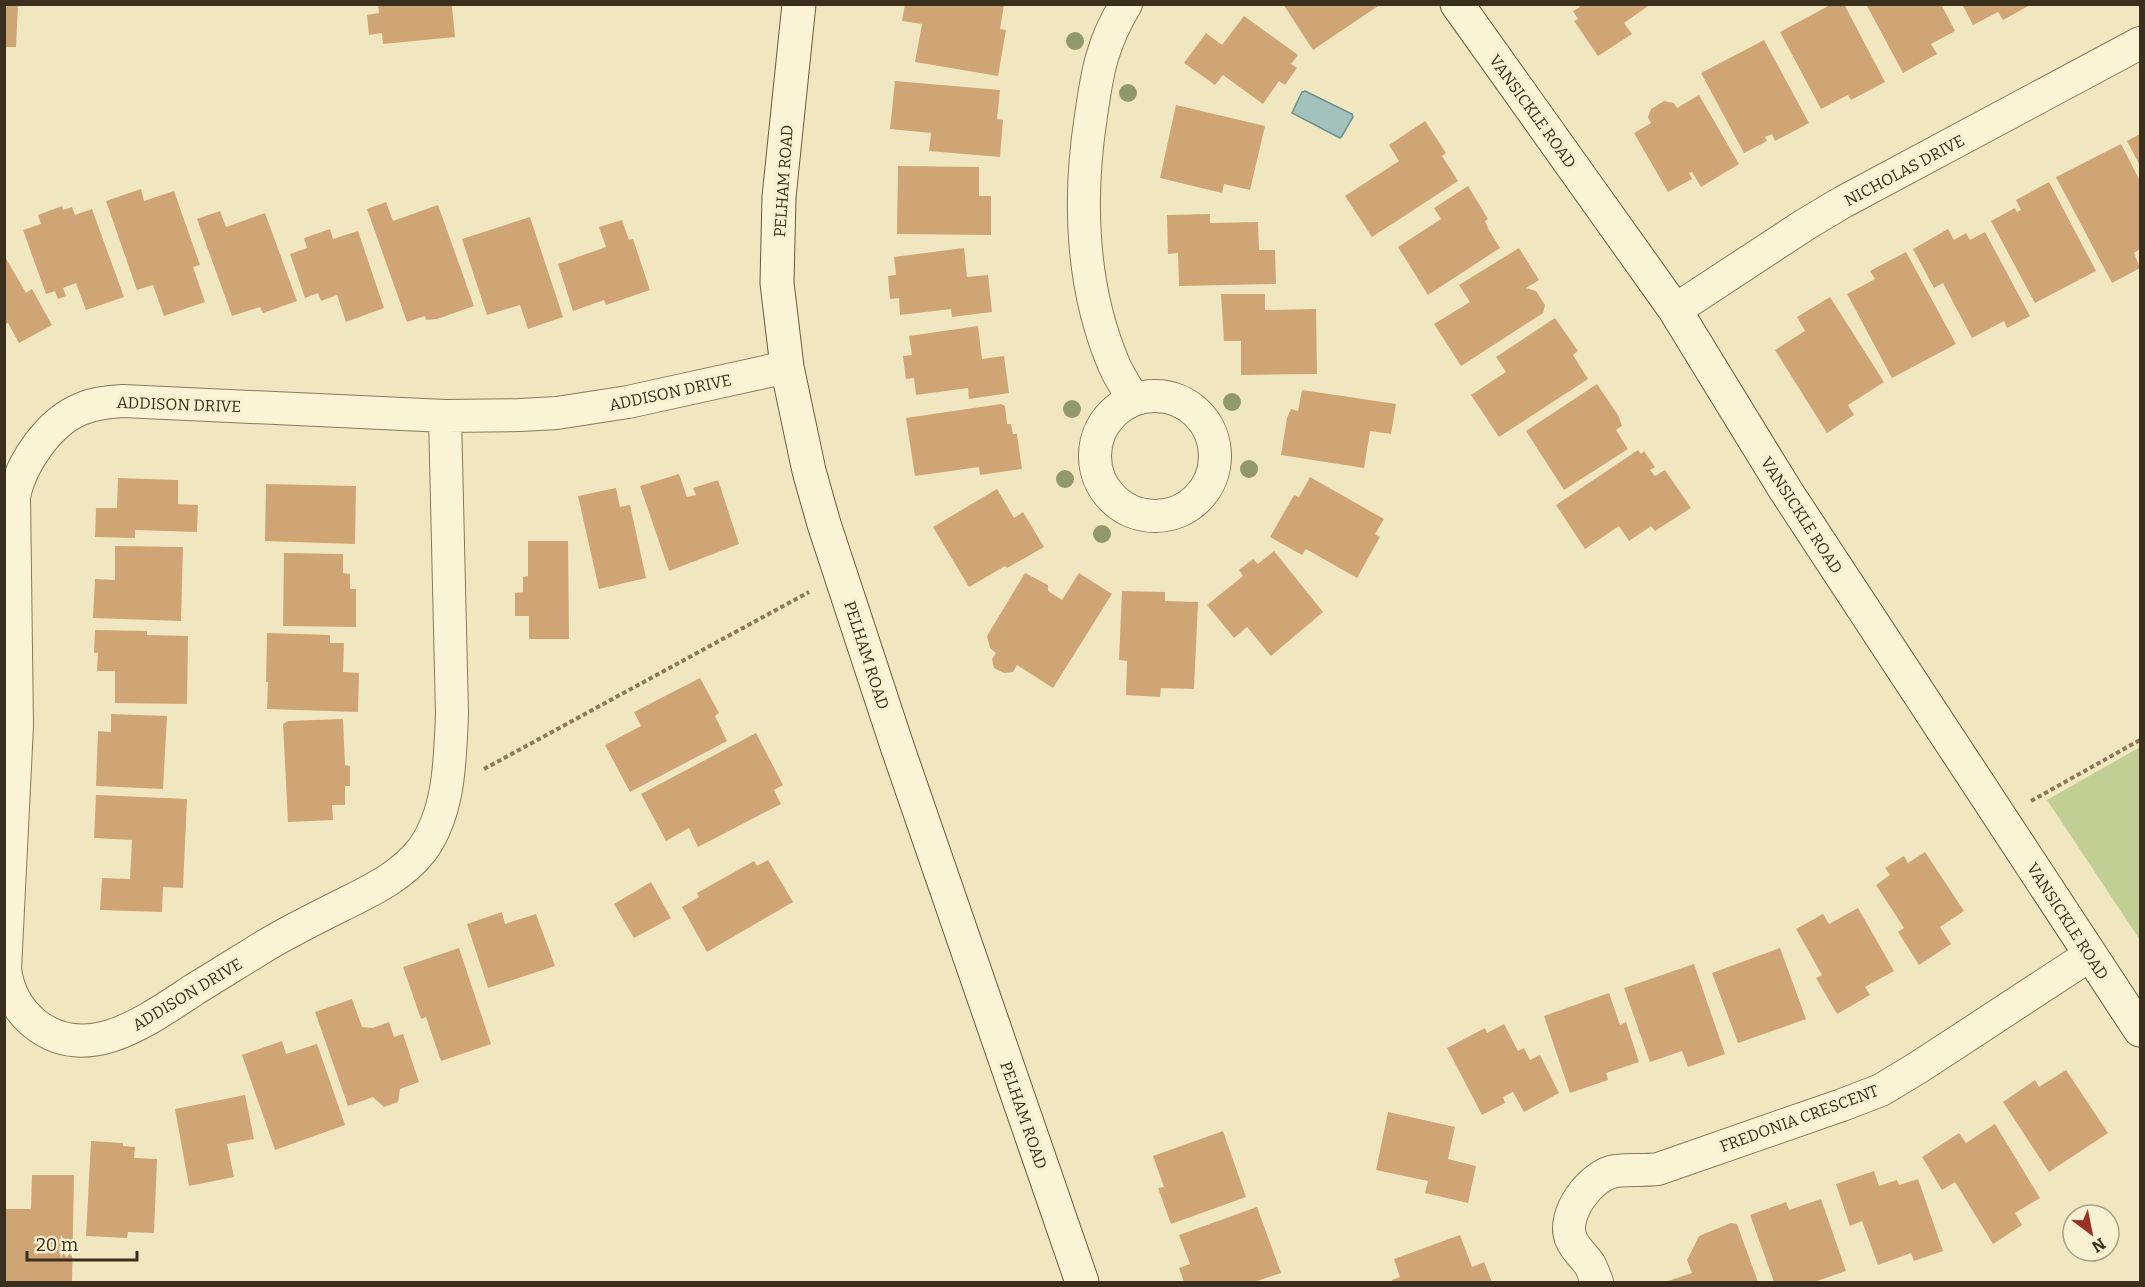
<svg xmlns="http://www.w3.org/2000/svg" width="2145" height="1287" viewBox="0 0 2145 1287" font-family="Bitter,serif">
<rect width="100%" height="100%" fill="#f0e7c1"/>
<!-- green -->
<path fill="#c1cf95" d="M2140,747V940L2047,800Z"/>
<!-- water -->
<path fill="#a4c2bd" stroke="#6b918c" stroke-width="1.5" d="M1305,91L1352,114L1353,117L1342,136L1340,138L1292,113L1302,92Z"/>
<!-- building -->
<path fill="#d0a575" d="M4,4H18L16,47H4Z
M378,4L452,6L455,37L383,44L382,33L369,35L367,15L379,13Z
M905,4L1004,5L1000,29L1006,30L998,76L915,62L922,24L902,21Z
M1283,4H1381L1313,50Z
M1579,4H1651L1624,23L1632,34L1598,56L1574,21L1578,19L1573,11L1580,7Z
M1832,4H1844L1885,82L1851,100L1848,95L1821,109L1780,32Z
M1866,4H1941L1955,31L1931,44L1937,54L1903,73Z
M1962,4H2032L2003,20L1998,12L1973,25Z
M1244,16L1298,55L1291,64L1297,68L1285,85L1279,81L1263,104L1223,75L1215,85L1184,63L1206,33L1222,45Z
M1764,40L1809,123L1775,141L1772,134L1765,137L1767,141L1744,153L1701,73Z
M895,81L1000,90L997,119L1003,120L1000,157L929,151L931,133L890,129Z
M1699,95L1739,164L1701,187L1692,172L1689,173L1692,179L1668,192L1634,133L1651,123L1648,117L1651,109L1664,101L1674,103L1677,108Z
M1176,105L1265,126L1250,190L1224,184L1222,193L1160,178Z
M1425,121L1446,153L1442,156L1458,181L1372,237L1345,196L1399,161L1389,145Z
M2140,134V166L2127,141Z
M2121,144L2140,181V249L2134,253L2140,268L2112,283L2056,177Z
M898,166L979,167V196H991V235L897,234Z
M2049,182L2096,271L2035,303L1991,221L2015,208L2017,212L2021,210L2016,200Z
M1468,186L1488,219L1485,221L1489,230L1500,248L1428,295L1398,247L1441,219L1434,208Z
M141,189L144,201L174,191L200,265L193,267L205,302L164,316L153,285L137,290L106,201Z
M386,202L393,221L438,205L474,306L437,319L426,320L425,316L407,322L367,209Z
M62,206L63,210L72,207L75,215L92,209L124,297L86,310L76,283L63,288L66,296L58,299L55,291L46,294L23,230L41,224L38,215Z
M220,211L226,227L265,213L297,301L263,313L260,307L232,316L197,219Z
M1210,214V223L1258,222L1259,250H1275L1276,284L1179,286L1178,253L1168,254L1167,215Z
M530,217L563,317L528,329L520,305L487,315L462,239Z
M622,220L629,240L633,239L650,290L606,305L604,300L573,311L558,264L606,247L599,227Z
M330,229L333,239L358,231L384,308L346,322L337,295L321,301L318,293L305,298L290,254L307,248L304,238Z
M1948,229L1954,240L1966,233L1970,240L1985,232L2030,316L2007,328L2004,321L1972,338L1943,283L1934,288L1913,249Z
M964,248L967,277L988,275L992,312L952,317L951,309L900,315L899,298L890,299L888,276L896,275L894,257Z
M1519,248L1539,280L1526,288L1536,291L1545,305L1543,313L1461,366L1434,324L1470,302L1459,285Z
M1906,252L1956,344L1892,378L1847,294L1875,279L1870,271Z
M4,255L26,293L32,289L52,325L19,343L8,323L4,325Z
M1221,294H1265V310L1316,309L1317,374L1241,375V341H1224Z
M1830,297L1884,382L1848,405L1854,415L1827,433L1775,350L1805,331L1797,317Z
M1555,318L1578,351L1573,355L1588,379L1499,437L1471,395L1506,372L1496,357Z
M978,326L982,359L1004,356L1009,393L969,399L968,388L916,395L914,378L906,379L903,356L912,355L909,336Z
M1597,384L1618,415L1622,426L1616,430L1628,449L1564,490L1526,431Z
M1302,390L1396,404L1391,434L1370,431L1364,468L1281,455L1287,418L1291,409L1298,411Z
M1001,404L1005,406L1007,424H1011L1013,434H1017L1022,469L980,475L979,467L915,476L906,418Z
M1638,450L1641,454L1644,451L1655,467L1650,470L1655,476L1665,470L1691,508L1655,531L1651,526L1629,541L1619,526L1585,549L1556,505Z
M679,474L687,497L696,495L693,488L718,480L739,544L669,571L640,486Z
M1310,477L1384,519L1375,534L1380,537L1357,578L1306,549L1302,555L1270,537L1294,495L1299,497Z
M118,478L178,480V504L198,505L197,532L135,530V538L95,537L96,508H117Z
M266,484L356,486L355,544L265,541Z
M616,488L620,507L630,505L646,578L599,589L578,496Z
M997,489L1014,518L1023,512L1044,547L1007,568L1005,566L969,587L933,527Z
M528,541H568L569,639H529V616H515V593L523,592V577L528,576Z
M115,546L183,547L181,621L93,618L95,579L115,580Z
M1274,551L1323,612L1271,656L1247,627L1234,638L1207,605L1243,576L1239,570L1253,559L1258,564Z
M284,553L343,554V573L350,574V589H356V627L283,626Z
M1025,573L1048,585V591L1062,600L1079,573L1112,594L1053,688L1017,665L1013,672L1004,673L994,668L992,659L996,653L990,648L987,636Z
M1122,591L1165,592V601L1198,602L1194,689L1161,688L1160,697L1126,695L1127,661L1119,660Z
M95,630L147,631V635L188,636L187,704L115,703V671H97L98,653H94Z
M267,633L330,635V643H344L343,672L359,673L358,712L267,709L268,682H266Z
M700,678L719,713L715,716L727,741L630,792L605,745L641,726L634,712Z
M111,714L167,716L163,789L96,786L98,731L111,732Z
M343,719L345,765L350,766V786H345V805H332L333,820L288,822L283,724L288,721Z
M756,733L783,785L774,790L781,804L698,847L689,828L666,841L641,794Z
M96,795L187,799L183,888L163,887L162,912L100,910L102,878L130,879L132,840L94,838Z
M1925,852L1964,911L1940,927L1951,944L1919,965L1898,932L1904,928L1876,885L1890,875L1885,868L1904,856L1908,863Z
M768,860L793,902L707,952L682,907L699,897L697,893L754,861L757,866Z
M651,882L671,918L634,938L614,904Z
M1858,908L1894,971L1865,987L1870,995L1837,1014L1816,978L1822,975L1796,929L1823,914L1829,924Z
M502,912L505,924L536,914L555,966L488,988L467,924Z
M459,948L491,1044L441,1061L426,1017L421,1019L403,967Z
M1780,948L1806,1019L1738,1043L1712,973Z
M1694,964L1725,1054L1688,1067L1682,1051L1650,1062L1624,988Z
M1609,993L1620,1025L1626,1022L1639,1062L1606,1073L1608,1080L1570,1093L1544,1016Z
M352,999L362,1027L373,1028L389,1022L394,1037L403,1034L419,1082L400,1089L398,1102L384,1107L373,1097L348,1106L315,1012Z
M1504,1024L1518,1051L1524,1048L1530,1060L1540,1055L1559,1093L1524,1112L1513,1092L1503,1097L1505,1103L1482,1115L1447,1048L1485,1028L1487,1033Z
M282,1041L286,1054L317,1044L345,1125L275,1150L242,1055Z
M2066,1070L2108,1133L2049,1172L2003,1102L2035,1080L2039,1087Z
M245,1095L254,1139L227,1144L234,1177L189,1186L175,1109Z
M1388,1112L1455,1127L1448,1159L1476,1166L1468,1203L1425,1193L1428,1181L1376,1170Z
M1995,1124L2040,1198L2015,1213L2022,1225L1993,1244L1955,1182L1942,1190L1922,1157L1959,1133L1966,1143Z
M1223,1131L1246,1197L1171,1224L1158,1188L1164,1187L1153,1156Z
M91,1141L123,1143V1146L135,1147L134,1158L157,1159L154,1233L128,1232L127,1238L86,1236Z
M1874,1171L1879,1186L1897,1180L1899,1185L1918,1179L1943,1251L1914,1261L1911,1253L1878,1265L1862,1221L1850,1226L1836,1184Z
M32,1175H74L72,1282H4V1209H31Z
M1821,1199L1846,1271L1814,1282H1774L1750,1215L1786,1202L1789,1210Z
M1257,1207L1281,1273L1254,1282H1184L1179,1268L1190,1264L1179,1235Z
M1731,1223L1737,1224L1758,1282H1665L1692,1273L1687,1260L1699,1236Z
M1460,1235L1472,1267L1484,1262L1492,1282H1392V1280L1400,1277L1394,1259Z"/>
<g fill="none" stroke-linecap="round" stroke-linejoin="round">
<defs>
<path id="street" d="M1126,4C1102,43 1097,73 1091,116C1078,199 1081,289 1115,367C1120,378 1127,388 1133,399
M1675,310L1806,224L1843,202L2140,43
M1095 456a60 60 0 1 1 120 0a60 60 0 1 1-120 0Z
M445,416L452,714C450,759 450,812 422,850C401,877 370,891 340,906C316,918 292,930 268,944C244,959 219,974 195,989C149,1019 88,1066 35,1024C18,1010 8,991 5,970L17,726L14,496C21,463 49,422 81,409C95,403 109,402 123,401L445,416L520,415L557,413L628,402L787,367
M1597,1282C1595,1277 1593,1271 1590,1265C1584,1256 1575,1249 1571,1239C1561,1215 1591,1174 1616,1171C1629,1169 1644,1171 1658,1169L1842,1105L1881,1090L1919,1067L2090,955"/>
<path id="secondary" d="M799,4L779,197L777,283L787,367L809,471L824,524L897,746L1082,1282
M1457,4L1675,310L1786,491L2140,1030"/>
</defs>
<!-- street casing -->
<use href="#street" stroke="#8b7958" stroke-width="34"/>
<!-- secondary casing -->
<use href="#secondary" stroke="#6c593b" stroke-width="35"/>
<!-- path -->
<path stroke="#8b7958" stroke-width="4" stroke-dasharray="4.5 3" stroke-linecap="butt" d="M484,769L809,592
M2031,801L2140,740"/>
<!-- street -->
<use href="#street" stroke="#faf3d5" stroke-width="32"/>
<!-- secondary -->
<use href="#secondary" stroke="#faf3d5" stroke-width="33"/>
</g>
<!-- trees -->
<g fill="#91986a">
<circle cx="1075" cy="41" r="9"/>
<circle cx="1128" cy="93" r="9"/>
<circle cx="1232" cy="402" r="9"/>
<circle cx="1072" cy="409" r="9"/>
<circle cx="1249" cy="469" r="9"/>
<circle cx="1065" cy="479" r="9"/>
<circle cx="1102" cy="534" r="9"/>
</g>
<g text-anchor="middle" stroke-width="6" stroke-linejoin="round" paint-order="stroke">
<!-- street labels -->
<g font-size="16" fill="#3a2e1d" stroke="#f7f0d1">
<text transform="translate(1533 111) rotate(54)" y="6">VANSICKLE ROAD</text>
<text transform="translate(1904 170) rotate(-28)" y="6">NICHOLAS DRIVE</text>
<text transform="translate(783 181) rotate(-86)" y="6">PELHAM ROAD</text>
<text transform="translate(670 392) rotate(-12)" y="6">ADDISON DRIVE</text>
<text transform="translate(179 404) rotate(2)" y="6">ADDISON DRIVE</text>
<text transform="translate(1802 515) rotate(57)" y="6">VANSICKLE ROAD</text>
<text transform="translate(867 655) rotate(72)" y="6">PELHAM ROAD</text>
<text transform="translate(2068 921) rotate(57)" y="6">VANSICKLE ROAD</text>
<text transform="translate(187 994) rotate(-31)" y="6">ADDISON DRIVE</text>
<text transform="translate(1024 1115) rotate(71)" y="6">PELHAM ROAD</text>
<text transform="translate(1799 1118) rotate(-20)" y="6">FREDONIA CRESCENT</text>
</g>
</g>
<!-- border -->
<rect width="2145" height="1287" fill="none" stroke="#3a2e1d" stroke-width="12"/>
<!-- north arrow -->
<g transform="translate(2091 1233) rotate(148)"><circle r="28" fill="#f7f0d1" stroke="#aba289" stroke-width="1.5"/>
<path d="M0-4.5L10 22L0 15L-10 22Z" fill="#9c3225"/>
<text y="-9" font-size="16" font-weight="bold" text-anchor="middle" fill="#3a2e1d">N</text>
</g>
<!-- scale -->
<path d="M27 1251v9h110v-9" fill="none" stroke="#3a2e1d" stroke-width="3"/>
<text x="36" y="1251" font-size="18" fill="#3a2e1d" stroke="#f7f0d1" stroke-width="4.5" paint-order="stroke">20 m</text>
</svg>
